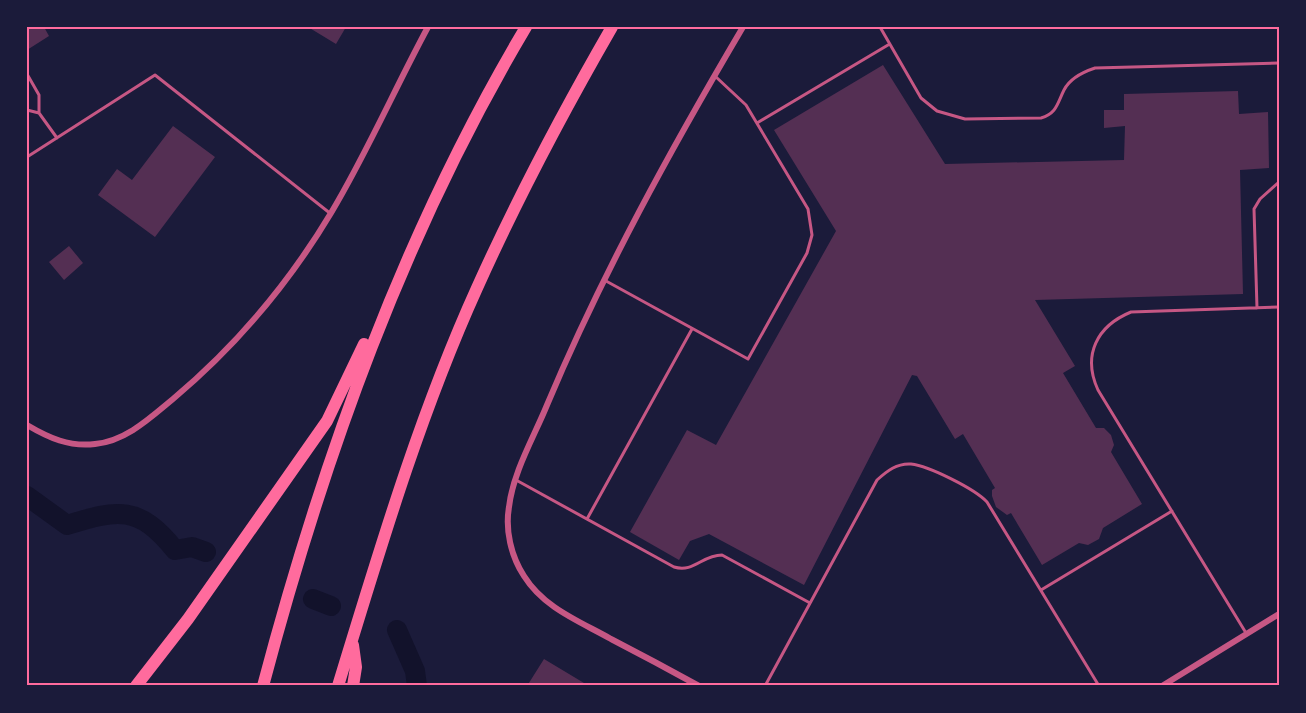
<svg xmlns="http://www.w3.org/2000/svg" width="1306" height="713" viewBox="0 0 1306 713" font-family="'Noto Serif',serif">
<rect width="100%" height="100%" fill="#1b1b3a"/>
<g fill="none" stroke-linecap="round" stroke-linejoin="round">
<!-- river -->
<path stroke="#12122b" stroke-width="20" d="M27,496L67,525C118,509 139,505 175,550L192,547L206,552
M313,599L331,606
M397,630L415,671L417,686"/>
</g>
<!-- building -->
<path fill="#542f53" d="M27,27H44L49,36L27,50Z
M308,27H346L336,44Z
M883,65L945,164L1124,160L1125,126L1104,128V110H1124V94L1238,91L1239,114L1268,112L1269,168L1240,170L1243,294L1035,300L1075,366L1063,373L1096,428H1104L1111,435L1114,445L1111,452L1142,504L1103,528L1099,539L1088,545L1079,543L1042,565L1011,513L1007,515L996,507L992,496V490L995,488L963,434L955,439L917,376L912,375L804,585L709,534L690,541L679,560L630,532L687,430L716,445L836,231L774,130Z
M173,126L215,157L155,237L98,195L117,169L132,180Z
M69,246L83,263L64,280L49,262Z
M544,659L589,686H527Z"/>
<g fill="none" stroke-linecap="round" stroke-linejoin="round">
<!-- service -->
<path stroke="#c65784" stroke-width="3" d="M880,27L921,98L937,111L965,119L1041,118C1057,113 1057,104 1064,90C1070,78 1083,72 1095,68L1279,63
M27,74L39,95V113
M27,110L39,113
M39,113L57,138
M757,123L888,45
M27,157L155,75L331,214
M606,281L748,359L807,253L812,235L808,209L746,105L716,77
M1257,308L1254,209L1260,199L1279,182
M516,480L674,567C694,573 702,555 722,555L810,603
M587,519L692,329
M1041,590L1172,511
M1246,633L1098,390C1082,355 1097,326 1131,312L1279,307
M765,686L877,480C887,471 897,463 911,464C929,466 975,489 987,502L1099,686"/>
<!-- minor -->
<path stroke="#c65784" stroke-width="6" d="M27,425C49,438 69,447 95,444C126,441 150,418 173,399C236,346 289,283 331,213C367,153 395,88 428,27
M699,686C670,670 640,654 611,639C579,621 544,608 524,576C511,556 505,530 509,507C513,472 534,437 547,405C602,274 671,149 743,27
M1162,686L1279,614"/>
<!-- motorway -->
<path stroke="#ff6b9d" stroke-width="12" d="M136,686L188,619L327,421L364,344
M263,686C324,456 404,232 526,27
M338,686C379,552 419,416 477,288C517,199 563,112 612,27
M353,686L356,667L353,645"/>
</g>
<!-- border -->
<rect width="1306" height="713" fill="none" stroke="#1b1b3a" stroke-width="57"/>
<rect x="28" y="28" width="1250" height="656" fill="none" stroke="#ff6b9d" stroke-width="2"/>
</svg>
